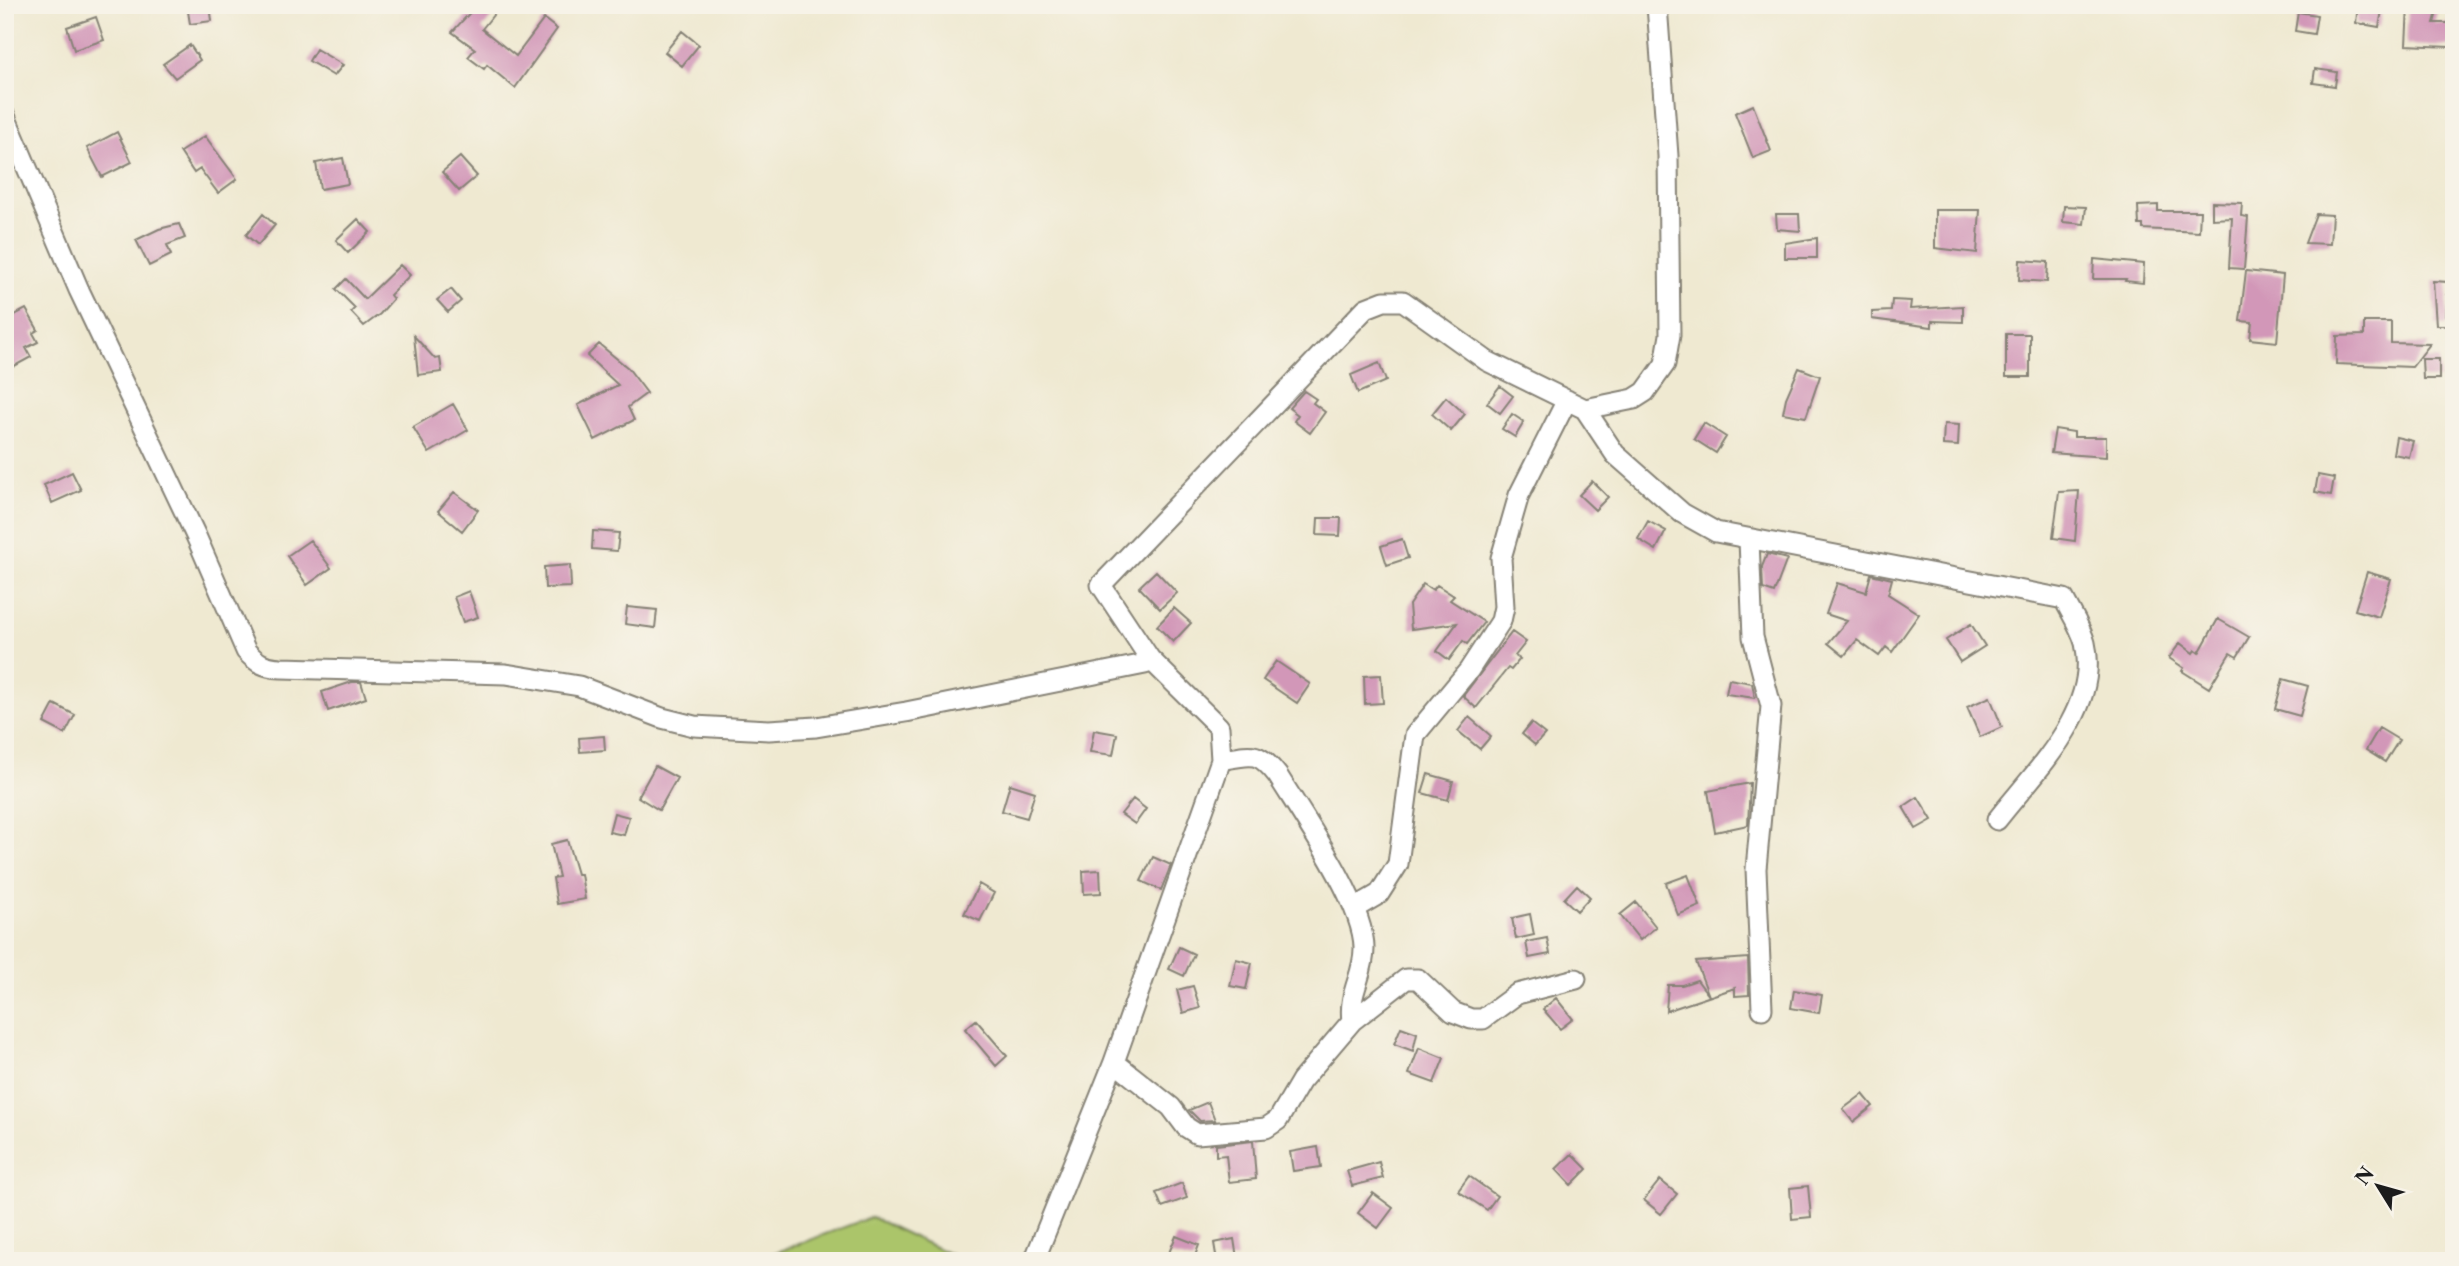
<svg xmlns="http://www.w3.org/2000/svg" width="2459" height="1266" viewBox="0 0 2459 1266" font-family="'Libre Caslon Text',serif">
<rect width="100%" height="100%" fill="#f7f3e8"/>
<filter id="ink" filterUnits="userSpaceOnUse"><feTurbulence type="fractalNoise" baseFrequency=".0143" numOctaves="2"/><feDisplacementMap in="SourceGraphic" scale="14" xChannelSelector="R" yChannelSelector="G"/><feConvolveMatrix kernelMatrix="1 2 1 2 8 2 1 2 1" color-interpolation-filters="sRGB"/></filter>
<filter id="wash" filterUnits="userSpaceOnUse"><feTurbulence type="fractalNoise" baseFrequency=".00686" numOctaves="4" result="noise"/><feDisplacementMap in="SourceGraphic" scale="28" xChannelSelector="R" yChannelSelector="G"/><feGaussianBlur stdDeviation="1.57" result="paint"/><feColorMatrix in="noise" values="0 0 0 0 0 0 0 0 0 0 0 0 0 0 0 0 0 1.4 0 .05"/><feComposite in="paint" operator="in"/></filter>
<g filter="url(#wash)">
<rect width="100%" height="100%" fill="#efe9d1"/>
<!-- green -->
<path fill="#abc56a" stroke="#647043" stroke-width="2" d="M871,1217L964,1261H753Z"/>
<g id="blocks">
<!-- building -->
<path fill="#d297b8" d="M187,5H210L212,21L190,24Z
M477,5H501L482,29L516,56L544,19L557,29L515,88L487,65L484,69L468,57L475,49L452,32Z
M2358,5H2383L2379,27L2356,23Z
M2419,5H2439L2434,23H2450V47L2406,45L2408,7L2418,9Z
M2298,12L2317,15L2314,34L2295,31Z
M96,17L104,40L74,50L67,27Z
M682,31L699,45L682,66L665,52Z
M190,45L200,60L175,78L163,64Z
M316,49L343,65L334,76L309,61Z
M2315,69L2337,72L2335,86L2313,83Z
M1753,105L1771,151L1753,158L1735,113Z
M117,132L132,162L102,177L87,148Z
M205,136L237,179L218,193L200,169L194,173L180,152Z
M460,157L477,176L459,191L442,172Z
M343,158L348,184L320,189L316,163Z
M2212,202L2242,203L2241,216L2248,217L2244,269L2229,268L2232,218L2212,219Z
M2158,205V211H2200L2199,232L2143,229V225H2139L2138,206Z
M2064,206L2086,207L2084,224L2063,222Z
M1935,210H1980L1977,253L1935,248Z
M263,214L275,225L258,245L246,235Z
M1776,214H1799L1800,231L1777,229Z
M2316,214L2332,215L2330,244L2305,243Z
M358,219L370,232L348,253L336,240Z
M179,224L185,238L167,245L171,255L149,266L136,240L159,229Z
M1817,238V258H1785V243Z
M2094,259L2144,264L2143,283L2125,281L2126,279H2093Z
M2020,260L2048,262L2047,282L2019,280Z
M400,265L410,275L390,295L393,299L380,314L364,326L351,312L355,308L336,289L346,279L365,299Z
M2246,271L2283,275L2277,342L2250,339L2252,322L2240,321Z
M2433,281L2448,282L2446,325H2436Z
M451,289L461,301L448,312L437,300Z
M1892,300L1911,301L1910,309L1963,306V322L1932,321V327L1872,319V312L1891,311Z
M26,309L38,330L33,333L38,342L26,348L31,357L11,368L5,358V320Z
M2364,322H2391V343L2430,344L2412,367L2336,364L2337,336L2364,335Z
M2006,334H2030V377H2006Z
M414,336L435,359L440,358L442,372L418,375Z
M599,344L628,368L647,393L628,407L634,420L595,440L578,405L618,385L587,356Z
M2422,359H2439V379H2423Z
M1379,363L1386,381L1358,393L1351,375Z
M1799,368L1820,376L1806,417L1783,413L1786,398Z
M1500,386L1513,396L1500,413L1487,403Z
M1304,391L1316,399L1313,403L1325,412L1310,433L1294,421L1298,415L1289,408Z
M1446,397L1465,414L1451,431L1432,414Z
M453,404L468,430L429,453L413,427Z
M1512,414L1524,422L1515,437L1502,429Z
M1704,423L1726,437L1716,453L1694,439Z
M1944,424L1959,425L1958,446L1943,445Z
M2055,429L2074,432V437H2106V457L2051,453Z
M2396,437L2413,441L2409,457L2393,454Z
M72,472L81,490L52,503L44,485Z
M2318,475L2334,478L2331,495L2315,492Z
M1592,481L1608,497L1595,510L1579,495Z
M2079,491L2075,541L2053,538L2059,492Z
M454,492L478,510L462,531L438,511Z
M1318,518H1341L1340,536L1317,535Z
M1648,521L1666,531L1656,550L1638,539Z
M593,531L619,533L617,551L592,549Z
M1402,539L1408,558L1387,565L1381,546Z
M310,540L331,568L307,585L287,556Z
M1767,554L1787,559L1774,593L1763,589L1762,567Z
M570,565L571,587L545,588L544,567Z
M1156,571L1177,593L1160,609L1139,587Z
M2367,572L2391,579L2379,617L2355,610Z
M1871,574L1892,579L1888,594L1919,614L1892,652L1886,647L1879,656L1857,640L1844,656L1828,643L1847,621L1826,614L1837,583L1866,592Z
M1423,584L1433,590L1437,585L1454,596L1450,600L1484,622L1467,644L1463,641L1449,660L1437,651L1457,623L1411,629L1409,605Z
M469,591L478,617L463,622L454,597Z
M627,607L657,610L655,628L625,624Z
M1174,608L1191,623L1173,642L1157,626Z
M2218,619L2249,637L2237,657L2230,653L2209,688L2182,671L2184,668L2169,658L2180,643L2193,653L2195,650L2199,653Z
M1971,624L1985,646L1960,662L1946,640Z
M1512,632L1526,642L1515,656L1520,659L1511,670L1508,668L1476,708L1463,696Z
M1276,661L1310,684L1297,703L1263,680Z
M1381,675L1383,703L1365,704L1364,676Z
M1729,679L1752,683L1755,698L1726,694Z
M2283,679L2308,686L2300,716L2275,709Z
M352,682H361L366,698L328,711L322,692Z
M1990,697L2002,727L1980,737L1967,707Z
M54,704L75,715L65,734L44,723Z
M1469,717L1491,736L1480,749L1458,731Z
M1531,723L1545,734L1535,745L1522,734Z
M2379,728L2399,740L2385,762L2366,750Z
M1094,730L1117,734L1113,755L1090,752Z
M604,736L605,750L580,752L579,738Z
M655,766L677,778L659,810L638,797Z
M1428,774L1453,781L1448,800L1422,793Z
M1750,783L1748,825L1715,832L1708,791Z
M1010,784L1035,792L1027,818L1002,811Z
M1918,797L1932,820L1916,829L1903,807Z
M1133,799L1146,809L1135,824L1121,814Z
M614,813L629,817L624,835L609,832Z
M567,840L577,874H581L585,899L557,904L553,878L559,877L551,844Z
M1153,857L1171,865L1161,890L1141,881Z
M1100,870L1101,893L1084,894L1083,871Z
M1688,875L1700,906L1678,915L1666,883Z
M979,884L994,893L980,921L964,914Z
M1577,885L1590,897L1577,911L1564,899Z
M1636,902L1656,927L1640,940L1620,915Z
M1530,914L1534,935L1516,939L1512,918Z
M1547,938L1550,954L1529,958L1526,942Z
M1179,947L1194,954L1184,976L1169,969Z
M1748,958L1749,995L1735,996V988L1666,1011L1668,985H1682L1697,980L1709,996L1696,962Z
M1236,959L1252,963L1246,989L1230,986Z
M1193,986L1200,1008L1183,1013L1177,990Z
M1794,990L1822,995L1819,1013L1791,1008Z
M1556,998L1573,1019L1560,1029L1543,1009Z
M976,1020L1007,1056L996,1066L965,1029Z
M1401,1027L1417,1033L1413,1051L1394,1044Z
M1419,1048L1444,1058L1434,1083L1409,1074Z
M1863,1094L1873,1106L1853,1122L1843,1109Z
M1208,1102L1215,1120L1200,1121L1189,1110Z
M1253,1141L1256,1179L1229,1182L1226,1155L1216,1156V1145Z
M1318,1147L1321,1167L1293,1171L1290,1152Z
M1572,1154L1587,1169L1571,1185L1556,1169Z
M1379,1162L1383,1178L1352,1186L1347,1171Z
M1469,1176L1497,1196L1487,1210L1458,1191Z
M1660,1180L1677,1194L1661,1214L1644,1200Z
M1182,1183L1187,1198L1162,1207L1156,1193Z
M1808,1186L1811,1217L1792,1219L1790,1188Z
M1373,1193L1393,1208L1378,1228L1358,1213Z
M1176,1236L1199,1245L1193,1261L1168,1255Z
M1234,1239L1237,1258L1217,1261L1214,1243Z"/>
</g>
</g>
<g filter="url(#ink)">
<use href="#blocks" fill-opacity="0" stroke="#868276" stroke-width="2"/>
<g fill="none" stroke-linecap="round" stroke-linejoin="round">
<defs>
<path id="street" d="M5,116L79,290L196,536L246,651C257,663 264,667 281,668L506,674L579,686L662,718L694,726L769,730L816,727L906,712L1145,664L1150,659L1101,585L1366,308L1384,301H1403L1487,361L1585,409L1634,399L1645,392L1665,364L1670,335L1668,156L1657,5
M1585,409L1615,454L1682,513L1716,532L2064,599C2071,613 2081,628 2085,643C2101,710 2034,772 1997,820
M1749,540L1753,637L1771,706L1756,869L1762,1009
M1221,760C1252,754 1258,750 1278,776C1302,815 1365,905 1364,949C1364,976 1348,992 1352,1021
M1355,908L1379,894L1398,864L1415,735L1469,670L1501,621L1504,607L1501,558L1519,495L1567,400
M1114,1062L1171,1107L1186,1127L1197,1134L1266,1128L1278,1120L1301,1081L1352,1021L1406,979H1418L1453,1012L1471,1019H1483L1517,994L1576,979
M1034,1261L1114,1062L1221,760L1219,727L1150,659"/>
</defs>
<!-- street casing -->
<use href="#street" stroke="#868276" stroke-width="23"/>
<!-- street -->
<use href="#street" stroke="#fff" stroke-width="19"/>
</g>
</g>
<!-- margin -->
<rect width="2459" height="1266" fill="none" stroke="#f7f3e8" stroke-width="28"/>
<!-- north arrow -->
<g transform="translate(2378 1186) rotate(307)" stroke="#f7f3e8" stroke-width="5" paint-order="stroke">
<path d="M0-5L12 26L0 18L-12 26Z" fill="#1c1c1c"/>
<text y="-10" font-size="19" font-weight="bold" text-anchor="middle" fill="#1c1c1c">N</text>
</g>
</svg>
